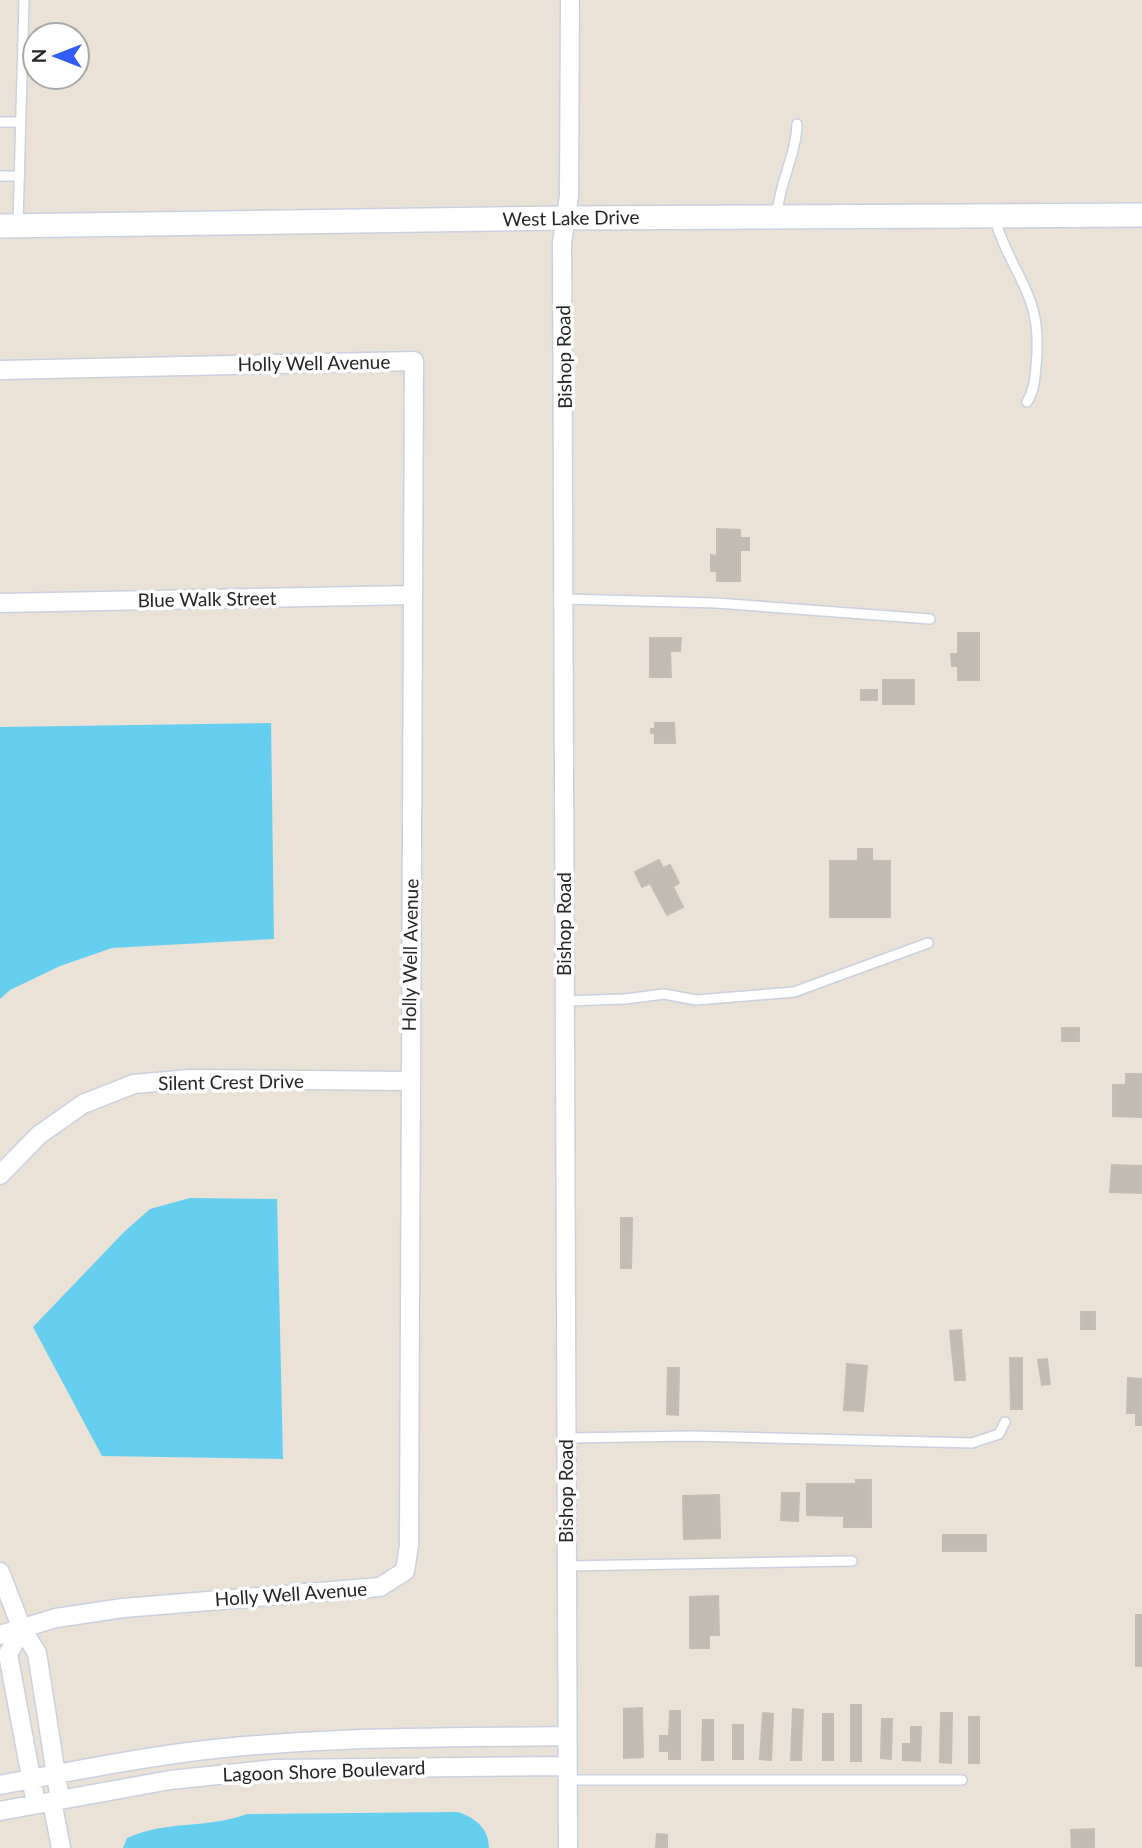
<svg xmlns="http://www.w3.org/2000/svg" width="1142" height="1848" viewBox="0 0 1142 1848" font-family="Lato,sans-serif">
<rect width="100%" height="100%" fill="#eae1d7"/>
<!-- water -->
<path fill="#66cff0" d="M271,723L274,939L112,948L60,966L10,990L0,999V727Z
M190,1198L277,1199L283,1459L102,1456L33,1327L124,1232L150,1209Z
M458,1812C476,1818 489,1829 489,1848H123L127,1838C166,1820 208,1829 247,1814Z"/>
<!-- building -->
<path fill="#c1bbb4" stroke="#c5bdb1" stroke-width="2" d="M717,529L740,530V538H749V550H740V581H717V571H711V555L717,556Z
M958,633H979V680H958V666H952L951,654H958Z
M650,638H681L680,651H670L671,677H650Z
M883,680H914V704H883Z
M861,690H877V700H861Z
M655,723H674L675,743H655V733H651V729H655Z
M858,849H872V861H890V917H830V861H858Z
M659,860L663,868L670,865L679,883L673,887L683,907L667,915L650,883L642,887L635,872Z
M1062,1028H1079V1041H1062Z
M1126,1074H1142V1117L1113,1116V1085H1126Z
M1112,1165L1142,1166V1193L1110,1192Z
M621,1218H632L631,1268H621Z
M1081,1312H1095V1329H1081Z
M961,1330L965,1380H955L950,1331Z
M1010,1358H1022V1409H1011Z
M1047,1359L1050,1384L1042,1385L1038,1360Z
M847,1364L867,1366L863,1411L844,1410Z
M668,1368H679L678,1415L667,1414Z
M1128,1378L1142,1379V1425H1136V1413H1127Z
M856,1480H871V1527H844V1516L807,1515V1484H856Z
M782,1493H799L798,1521L781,1520Z
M719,1495L720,1538L684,1539L683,1496Z
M943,1535H986V1551H943Z
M718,1596L719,1635H709V1648H690V1597Z
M1136,1615H1142V1666H1136Z
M851,1705H861V1761H851Z
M642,1708L643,1757L624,1758V1709Z
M793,1709L803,1710L801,1760H791Z
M670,1711H680V1759H669V1751H660V1736H669Z
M763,1713L773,1714L771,1760L760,1759Z
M941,1713H952L951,1763L940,1762Z
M823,1714H833V1760H823Z
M969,1717H979V1763H969Z
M882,1719H892L891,1759L881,1758Z
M703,1720H713V1760H702Z
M733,1725H743V1759H733Z
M911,1727H921L920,1761L903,1760V1744H911Z
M1094,1829V1848H1072L1071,1830Z
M657,1834L667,1835V1848H656Z"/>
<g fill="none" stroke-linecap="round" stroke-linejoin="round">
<defs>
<path id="service" d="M0,122H21
M0,176H20
M777,215C779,183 796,156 797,124
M994,216C1011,278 1044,291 1036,366C1035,379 1034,391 1027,402
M18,224L24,0
M564,599L716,603L930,619
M564,1001L625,999L664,994L696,1000L794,992L928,943
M566,1438L691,1436L972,1443L999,1434L1005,1422
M566,1566L852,1561
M567,1780H962"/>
<path id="minor" d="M0,370L414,361L409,1545L405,1571L380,1587L123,1608L56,1618L0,1635
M0,603L413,595
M0,1175L39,1135L83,1104L134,1084L190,1079L408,1081
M0,1572L22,1629L37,1653L60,1800
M22,1629L8,1654L36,1804
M0,1785C63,1773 125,1760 189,1752C313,1736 440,1738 565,1736
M52,1801L61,1848
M0,1811L170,1780L275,1769L566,1766
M568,1848L562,242L569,196L570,0"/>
<path id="tertiary" d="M0,226L567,218L1142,215"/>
</defs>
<!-- service casing -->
<use href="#service" stroke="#ccd1e0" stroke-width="12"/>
<!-- minor casing -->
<use href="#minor" stroke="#ccd1e0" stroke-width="21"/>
<!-- tertiary casing -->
<use href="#tertiary" stroke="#ccd1e0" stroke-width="26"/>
<!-- service -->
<use href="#service" stroke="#fff" stroke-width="9"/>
<!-- minor -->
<use href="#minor" stroke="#fff" stroke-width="18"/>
<!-- tertiary -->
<use href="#tertiary" stroke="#fff" stroke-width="23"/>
</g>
<g text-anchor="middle" stroke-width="7" stroke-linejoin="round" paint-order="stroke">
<!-- street labels -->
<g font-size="19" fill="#262626" stroke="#fff">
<text transform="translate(571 218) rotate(-1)" y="7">West Lake Drive</text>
<text transform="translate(564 357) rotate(-91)" y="7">Bishop Road</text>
<text transform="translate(314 363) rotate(-1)" y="7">Holly Well Avenue</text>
<text transform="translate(207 599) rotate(-1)" y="7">Blue Walk Street</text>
<text transform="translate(564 924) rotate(-90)" y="7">Bishop Road</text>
<text transform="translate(410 955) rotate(-89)" y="7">Holly Well Avenue</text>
<text transform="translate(231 1082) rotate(-1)" y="7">Silent Crest Drive</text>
<text transform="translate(566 1491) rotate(-90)" y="7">Bishop Road</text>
<text transform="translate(291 1594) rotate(-4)" y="7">Holly Well Avenue</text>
<text transform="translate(324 1771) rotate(-2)" y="7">Lagoon Shore Boulevard</text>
</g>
</g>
<!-- north arrow -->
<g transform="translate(56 56) rotate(270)"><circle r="33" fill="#ffffff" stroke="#a8a8a8" stroke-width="2"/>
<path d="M0-5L12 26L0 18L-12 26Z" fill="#315dfd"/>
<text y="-10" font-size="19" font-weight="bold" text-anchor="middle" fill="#262626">N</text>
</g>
</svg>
